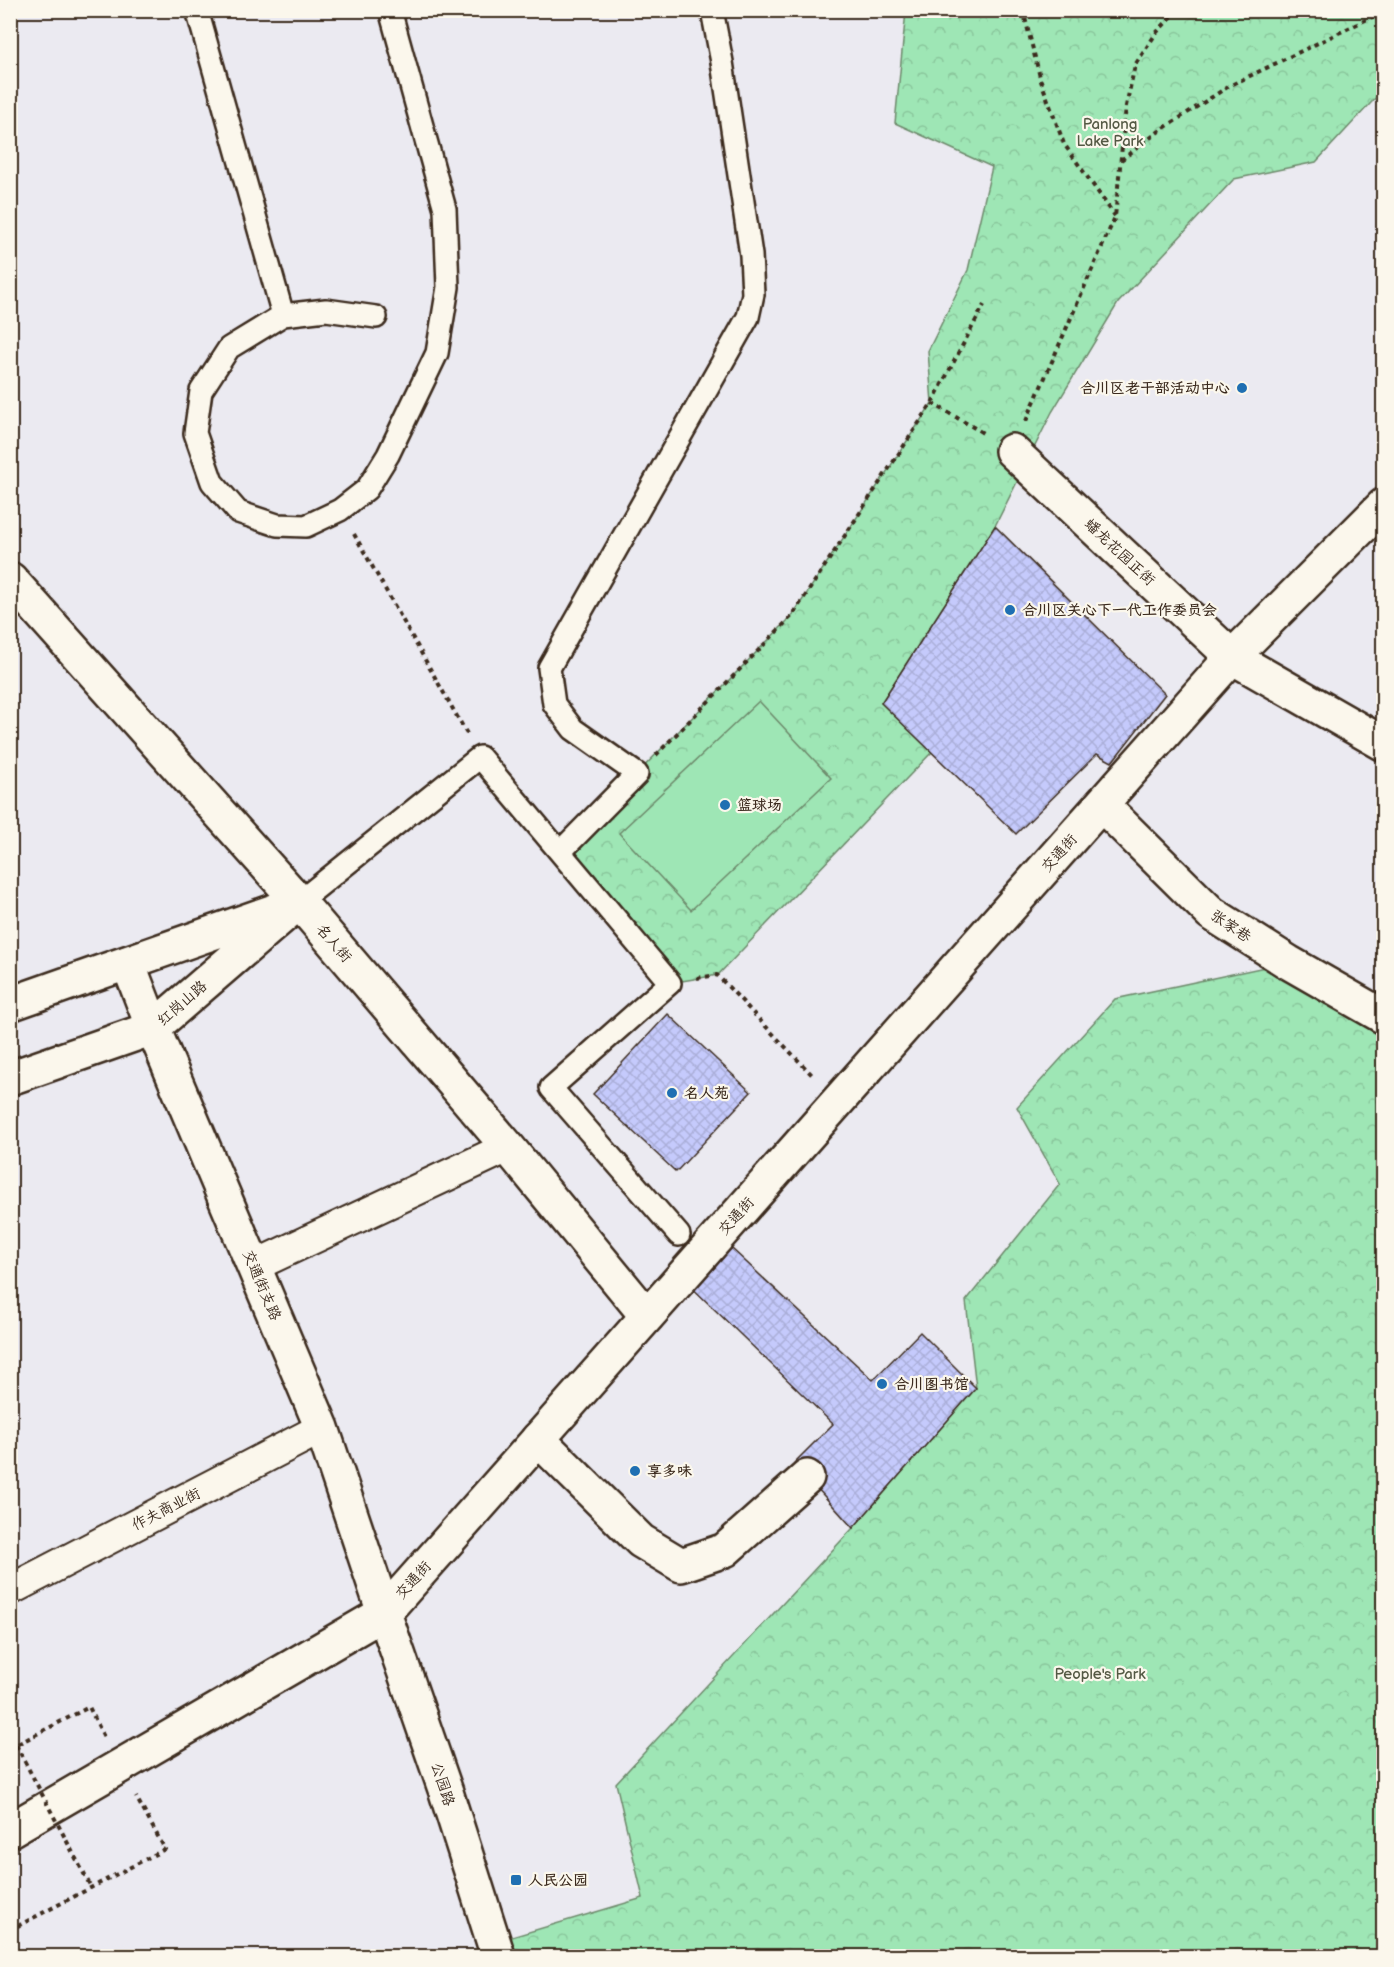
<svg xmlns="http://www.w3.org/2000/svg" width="1394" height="1967" viewBox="0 0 1394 1967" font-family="'Balsamiq Sans','LXGW WenKai TC',sans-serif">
<defs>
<pattern id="park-crowns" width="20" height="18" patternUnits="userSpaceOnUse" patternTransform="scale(1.5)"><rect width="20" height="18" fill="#9ee6b5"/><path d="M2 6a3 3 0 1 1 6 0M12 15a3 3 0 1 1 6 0" fill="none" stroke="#89c59b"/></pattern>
<pattern id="building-cross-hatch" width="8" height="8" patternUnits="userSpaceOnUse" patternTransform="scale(1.5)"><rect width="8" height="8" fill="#c5cafc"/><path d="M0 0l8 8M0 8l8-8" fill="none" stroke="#aaaed8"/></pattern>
</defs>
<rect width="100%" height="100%" fill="#ebeaf1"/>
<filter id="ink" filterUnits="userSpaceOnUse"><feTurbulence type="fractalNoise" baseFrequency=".0167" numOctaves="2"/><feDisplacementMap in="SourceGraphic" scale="12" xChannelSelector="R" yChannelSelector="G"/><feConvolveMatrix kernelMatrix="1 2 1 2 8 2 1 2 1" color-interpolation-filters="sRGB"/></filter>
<g filter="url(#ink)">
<!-- park -->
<path fill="url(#park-crowns)" stroke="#6c886a" stroke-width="1.5" d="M906,11H1383V90L1316,162L1234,179L1118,303L1052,412L995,526L881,703L932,752L718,975L670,983L560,852L792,616L932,403L928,351L968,270L992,167L895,123Z
M1288,962L1383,1017V1956H498L492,1943L643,1898L616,1783L853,1528L976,1388L966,1301L1060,1184L1017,1107L1115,999Z"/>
<!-- pitch -->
<path fill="#9ee6b5" stroke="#6c886a" stroke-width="1.5" d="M759,701L831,778L691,910L619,833Z"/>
<!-- building -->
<path fill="url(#building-cross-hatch)" stroke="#3b2a1e" stroke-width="1.5" d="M995,526L1165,694L1112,762L1097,754L1016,834L881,703Z
M668,1014L751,1092L676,1172L593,1094Z
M718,1236L873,1380L920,1332L976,1388L853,1528L807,1477L793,1464L833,1424L681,1277Z"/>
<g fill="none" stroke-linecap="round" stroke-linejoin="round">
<defs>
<path id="service" d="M197,10L283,315
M376,317L326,310L283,315L229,348L201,391L195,433L212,482L238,512L277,525L306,526L340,510L367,489L388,455L437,353L448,287L445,209L390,10
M560,852L637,774L573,729L554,704L549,668L748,317L753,294L751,255L722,62L712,10
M299,902L480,757L670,983L551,1088L679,1235"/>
<path id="pedestrian" d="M254,1266L508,1147
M10,1590L322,1428"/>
<path id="minor" d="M1012,451L1232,657L1384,744
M10,579L299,902L508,1147L647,1316
M1102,805L1211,913L1288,962L1384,1017
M128,963L153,1028L322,1428L384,1613
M538,1439L641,1541L681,1565L725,1550L807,1477"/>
<path id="tertiary" d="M10,1004L280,909
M10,1078L153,1028L299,902"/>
<path id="secondary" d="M384,1613L446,1792L498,1956
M10,1830L384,1613L1232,657L1384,505"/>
</defs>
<!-- service casing -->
<use href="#service" stroke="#3b2a1e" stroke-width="26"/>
<!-- pedestrian casing -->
<use href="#pedestrian" stroke="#3b2a1e" stroke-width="34"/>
<!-- minor casing -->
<use href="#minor" stroke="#3b2a1e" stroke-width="38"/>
<!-- tertiary casing -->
<use href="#tertiary" stroke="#3b2a1e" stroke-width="38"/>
<!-- secondary casing -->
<use href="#secondary" stroke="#3b2a1e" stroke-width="38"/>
<!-- path -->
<path stroke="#3b2a1e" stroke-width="4" stroke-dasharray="4.5 4.5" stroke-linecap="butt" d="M1023,10L1041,81L1064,144L1115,216
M1121,160L1158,132L1229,86L1384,11
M932,403L983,433
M1026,421L1115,217L1126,106L1135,65L1157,32L1178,10
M354,534L467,734
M656,755L792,616L932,403L984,305
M697,978L717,975L814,1077
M10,1748L89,1707L104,1737
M10,1927L12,1929L165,1849L136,1797"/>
<!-- service -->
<use href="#service" stroke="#fbf7ec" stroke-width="21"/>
<!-- pedestrian -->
<use href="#pedestrian" stroke="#fbf7ec" stroke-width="30"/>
<!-- minor -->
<use href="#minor" stroke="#fbf7ec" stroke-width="33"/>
<!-- tertiary -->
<use href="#tertiary" stroke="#fbf7ec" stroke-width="33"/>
<!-- secondary -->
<use href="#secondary" stroke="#fbf7ec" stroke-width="33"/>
<!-- path-bridge -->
<path stroke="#3b2a1e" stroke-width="4" stroke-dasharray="4.5 4.5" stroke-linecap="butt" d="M16,1745L91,1887"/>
</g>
</g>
<!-- markers -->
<g fill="#1f6fb2" stroke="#fbf7ec" stroke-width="2">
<circle cx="1242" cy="388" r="6"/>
<circle cx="1010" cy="610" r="6"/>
<circle cx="725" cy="805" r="6"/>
<circle cx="672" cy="1093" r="6"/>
<circle cx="882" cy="1384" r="6"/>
<circle cx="635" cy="1471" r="6"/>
<rect x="510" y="1874" width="12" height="12" rx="3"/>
</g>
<g text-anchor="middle" stroke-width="4.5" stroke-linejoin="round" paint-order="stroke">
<!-- park labels -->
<g font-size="15" fill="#545944" stroke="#fbf7ec">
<text x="1110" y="129">Panlong<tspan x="1110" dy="17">Lake Park</tspan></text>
<text x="1100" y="1679">People's Park</text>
</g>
<!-- poi labels -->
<g font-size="15" font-weight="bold" fill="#3b2a1e" stroke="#fbf7ec" text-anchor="start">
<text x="1230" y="393" text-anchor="end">合川区老干部活动中心</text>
<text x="1022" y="615">合川区关心下一代工作委员会</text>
<text x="737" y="810">篮球场</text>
<text x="684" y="1098">名人苑</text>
<text x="894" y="1389">合川图书馆</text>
<text x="647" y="1476">享多味</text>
<text x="528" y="1885">人民公园</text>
</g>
<!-- street labels -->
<g font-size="15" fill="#3b2a1e" stroke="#fbf7ec">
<text transform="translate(1120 552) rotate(43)" y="5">蟠龙花园正街</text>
<text transform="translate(1059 853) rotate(-48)" y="5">交通街</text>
<text transform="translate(1231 926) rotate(34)" y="5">张家巷</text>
<text transform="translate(334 943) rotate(49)" y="5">名人街</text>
<text transform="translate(182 1003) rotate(-41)" y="5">红岗山路</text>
<text transform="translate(736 1216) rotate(-48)" y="5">交通街</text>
<text transform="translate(262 1285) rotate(67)" y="5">交通街支路</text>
<text transform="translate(166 1509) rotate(-27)" y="5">作夫商业街</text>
<text transform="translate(413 1580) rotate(-48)" y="5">交通街</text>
<text transform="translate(443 1784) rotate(72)" y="5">公园路</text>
</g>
</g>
<!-- margin -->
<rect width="1394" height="1967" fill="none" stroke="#fbf7ec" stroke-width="36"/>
<rect x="18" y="18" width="1358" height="1931" fill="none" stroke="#3b2a1e" stroke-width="2" filter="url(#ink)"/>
</svg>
